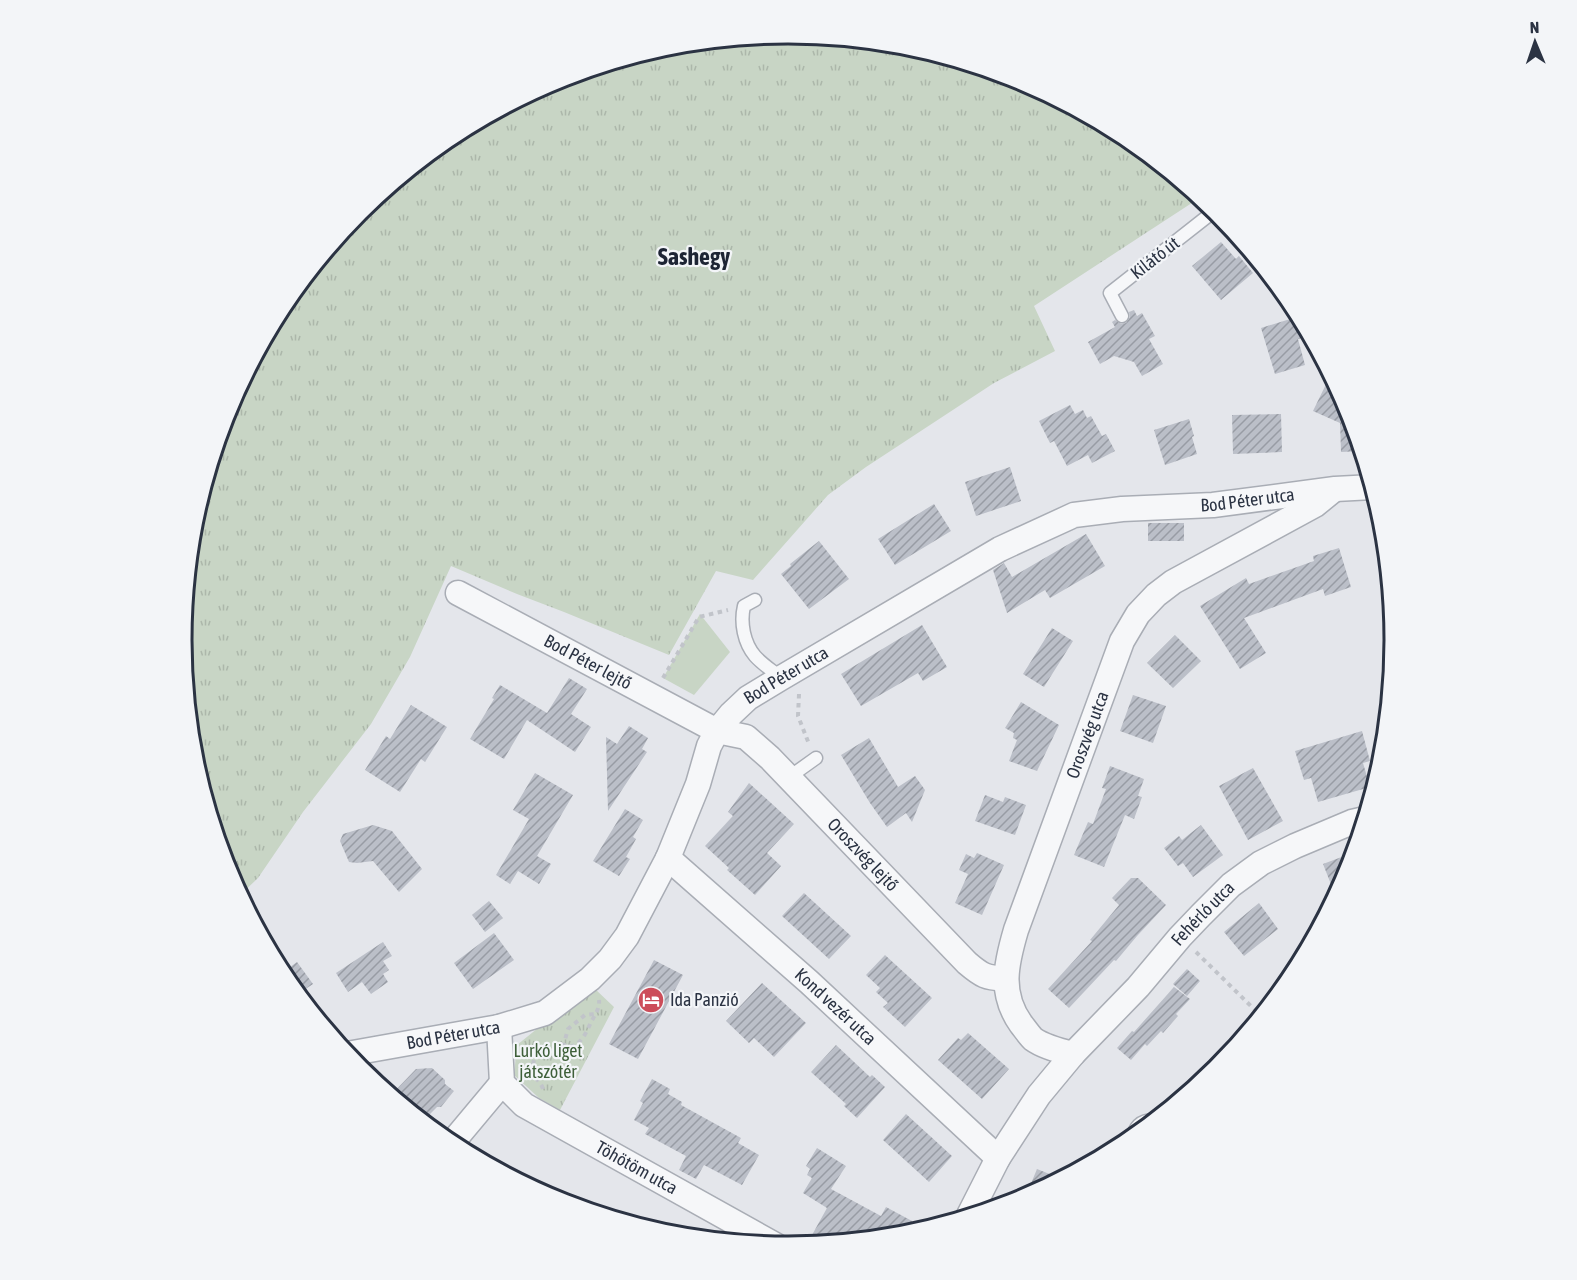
<svg xmlns="http://www.w3.org/2000/svg" width="1577" height="1280" viewBox="0 0 1577 1280" font-family="'Asap Condensed',sans-serif">
<defs>
<pattern id="park-tufts" width="24" height="20" patternUnits="userSpaceOnUse" patternTransform="scale(1.5)"><rect width="24" height="20" fill="#c8d5c5"/><path d="M3 7l-1-3M5 7V3M7 7l1-3M15 17l-1-3M17 17v-4M19 17l1-3" fill="none" stroke="#acb7aa"/></pattern>
<pattern id="building-hatch" width="6" height="6" patternUnits="userSpaceOnUse" patternTransform="scale(1.5)"><rect width="6" height="6" fill="#bbbfc8"/><path d="M-1 1l2-2M0 6l6-6M5 7l2-2" fill="none" stroke="#989ca4"/></pattern>
</defs>
<rect width="100%" height="100%" fill="#e4e6eb"/>
<!-- park -->
<path fill="url(#park-tufts)" d="M789,33L907,45L1021,79L1126,135L1201,197L1034,306L1055,351L994,383L866,467L828,495L753,580L716,571L669,655L564,612L517,594L451,566L410,657L371,724L303,812L258,878L240,895L228,872L193,758L182,640L193,521L228,407L284,302L360,211L452,135L557,79L670,45Z
M594,988L614,1007L560,1110L539,1098L514,1075L517,1045L538,1028Z"/>
<!-- pitch -->
<path fill="#c8d5c5" d="M700,614L730,652L694,695L663,678Z"/>
<!-- building -->
<path fill="url(#building-hatch)" d="M1221,242L1236,259L1239,256L1253,273L1221,300L1192,266Z
M1134,310L1137,316L1142,313L1155,336L1149,339L1163,364L1142,376L1134,362L1114,356L1100,364L1088,342L1115,327L1112,322L1115,320L1121,324L1126,323L1130,317L1129,312Z
M1300,316L1311,336L1298,339L1305,365L1275,374L1261,328Z
M1331,374L1349,408L1362,451L1341,452L1340,423L1313,411Z
M1070,405L1075,414L1083,410L1087,418L1091,416L1102,436L1106,434L1115,451L1092,463L1088,455L1067,466L1054,441L1050,443L1039,421Z
M1281,414L1282,452L1233,454L1232,415Z
M1189,419L1194,436L1192,437L1197,454L1165,465L1154,430Z
M1010,467L1021,501L976,516L965,482Z
M934,504L951,531L895,565L878,539Z
M1148,523H1184V541H1148Z
M1086,534L1105,566L1050,598L1045,590L1007,613L993,570L1004,563L1012,577Z
M819,541L849,579L809,609L781,574L791,566L790,564Z
M1339,548L1351,587L1325,596L1323,589L1244,618L1266,653L1240,669L1200,606L1246,578L1249,584L1314,561L1313,556Z
M922,625L947,667L923,681L918,673L861,706L841,674Z
M1052,628L1073,641L1044,687L1023,674Z
M1175,635L1201,661L1173,688L1147,663Z
M569,678L587,689L571,714L591,727L575,752L527,720L504,759L470,739L494,699L492,698L500,685L547,713Z
M1133,695L1166,706L1153,743L1120,731Z
M1021,702L1059,725L1037,771L1009,761L1017,740L1013,738L1014,733L1005,728Z
M411,705L447,727L425,762L421,759L400,792L365,770L386,736L390,739Z
M629,726L648,738L642,749L647,752L608,811L606,737L617,744Z
M1362,731L1370,761L1363,763L1370,787L1318,802L1311,778L1304,780L1295,751Z
M869,738L898,787L915,776L925,790L912,822L906,813L887,827L870,803L841,755Z
M1110,766L1144,779L1138,796L1142,797L1134,819L1125,815L1104,867L1074,855L1088,822L1093,824L1106,789L1102,788Z
M1253,768L1283,821L1248,840L1219,786Z
M535,773L573,795L537,856L551,864L539,884L518,871L510,884L496,875L529,819L513,810Z
M749,783L794,824L767,853L781,866L755,895L727,870L729,868L705,846L733,816L728,812Z
M985,795L1003,802L1005,797L1026,805L1015,835L975,821Z
M625,809L643,820L633,837L636,839L626,857L630,859L619,876L593,861Z
M373,825L392,831L422,869L399,892L373,861L357,863L349,862L340,841L343,834Z
M1201,825L1223,855L1193,877L1183,863L1178,866L1164,848L1179,836L1182,840Z
M1355,852L1349,873L1336,897L1323,864Z
M977,853L1004,865L982,915L955,903L968,874L959,870L966,854L974,858Z
M1131,878H1138L1166,905L1137,936L1116,961L1114,960L1069,1008L1048,989L1092,941L1090,940L1119,905L1112,898Z
M804,893L851,936L829,959L782,916Z
M489,901L503,918L485,932L472,915Z
M1259,903L1278,929L1244,956L1224,932Z
M494,933L514,960L473,989L454,963Z
M383,942L392,956L383,961L389,970L383,974L388,982L371,994L362,982L348,992L336,973Z
M885,955L932,998L905,1027L883,1007L888,1003L876,992L880,988L866,975Z
M654,960L683,975L638,1059L609,1044Z
M297,962L313,984L298,994L282,973Z
M1187,969L1200,981L1187,996L1173,984Z
M762,983L806,1023L774,1057L754,1038L749,1043L726,1021Z
M1174,987L1190,999L1176,1014L1178,1016L1163,1033L1161,1031L1147,1046L1145,1044L1131,1060L1117,1048L1132,1031L1134,1032Z
M968,1033L1009,1069L982,1099L938,1060L958,1038L961,1040Z
M836,1045L870,1077L872,1075L885,1087L857,1118L844,1106L846,1104L811,1072Z
M432,1068L445,1080V1084L454,1091L441,1107H437L430,1114H424L420,1119L391,1095L416,1069Z
M652,1079L670,1089L668,1094L682,1102L681,1105L741,1138L738,1143L759,1155L742,1185L704,1165L696,1179L679,1170L686,1156L645,1134L649,1128L634,1120L643,1103L640,1101Z
M906,1114L952,1156L929,1182L883,1140Z
M817,1148L846,1166L831,1189L881,1216L886,1207L912,1221L905,1236L827,1243L812,1235L827,1208L803,1193L812,1178L807,1175L810,1169L806,1166Z
M1037,1169L1062,1179L1025,1198Z"/>
<g fill="none" stroke-linecap="round" stroke-linejoin="round">
<defs>
<path id="service" d="M1122,316L1110,293L1213,212L1221,215
M755,600L744,606C740,623 744,643 755,656C762,664 773,671 781,678
M788,778L816,758
M1130,1141C1135,1128 1139,1119 1156,1120"/>
<g id="minor">
<path id="s1" d="M458,593L717,731L746,737L770,758L967,963C981,975 987,979 1006,978"/>
<path id="s2" d="M668,858L809,982L998,1158"/>
<path id="s3" d="M499,1027L502,1083L524,1105L777,1246"/>
<path id="s4" d="M347,1054L499,1027L545,1013L590,979L610,959L627,936L668,858L698,784L709,746L717,731L731,714L748,698L781,678L1000,549L1074,515L1122,509L1213,505L1335,489L1373,487"/>
<path id="s5" d="M1073,1054C1060,1051 1044,1047 1033,1039C1029,1035 1025,1029 1021,1024C999,993 1006,964 1016,930L1122,641L1138,614L1156,595L1173,582L1315,505L1331,492"/>
<path d="M451,1144L502,1083"/>
<path id="s6" d="M968,1217L998,1158L1039,1095L1073,1054L1138,987L1180,937L1201,915L1231,885L1261,863L1295,846L1352,822L1365,819"/>
</g>
</defs>
<!-- service casing -->
<use href="#service" stroke="#a9adb5" stroke-width="15"/>
<!-- minor casing -->
<use href="#minor" stroke="#a9adb5" stroke-width="27"/>
<!-- path -->
<path stroke="#c1c4ca" stroke-width="4" stroke-dasharray="4.5 4.5" stroke-linecap="butt" d="M663,678L699,617L728,610
M799,694L798,716L809,744
M1196,952L1260,1015V1017
M563,1047L568,1029L585,1015L595,1014
M543,1089C541,1082 535,1079 534,1073C527,1040 565,1054 578,1043C584,1038 588,1029 591,1022C595,1015 600,1008 599,1000"/>
<!-- service -->
<use href="#service" stroke="#f6f7f9" stroke-width="12"/>
<!-- minor -->
<use href="#minor" stroke="#f6f7f9" stroke-width="24"/>
</g>
<!-- icons -->
<defs>
<symbol id="hotel-disc" viewBox="-11 -11 22 22"><circle r="9.5" fill="#cc4d5a" stroke="#f3f5f8"/><path d="M-6-4.5h1.5V1H6V5H4.5V3h-9V5H-6ZM-4 0a1.8 1.8 0 1 1 3.6 0ZM.5 0V-2.5h3Q6-2.5 6 0Z" fill="#fff"/></symbol>
</defs>
<g fill-rule="evenodd">
<use href="#hotel-disc" x="636" y="985" width="30" height="30"/>
</g>
<g text-anchor="middle" stroke-width="4.5" stroke-linejoin="round" paint-order="stroke">
<!-- street labels -->
<g font-size="18" fill="#2b3343" stroke="#f3f5f8">
<text transform="translate(1155 258) rotate(-38)" y="6">Kilátó út</text>
<text dy="6" stroke="none"><textPath href="#s4" startOffset="1134">Bod Péter utca</textPath></text>
<text dy="6" stroke="none"><textPath href="#s1" startOffset="147">Bod Péter lejtő</textPath></text>
<text dy="6" stroke="none"><textPath href="#s4" startOffset="630">Bod Péter utca</textPath></text>
<text dy="6" stroke="none"><textPath href="#s5" startOffset="368">Oroszvég utca</textPath></text>
<text dy="6" stroke="none"><textPath href="#s1" startOffset="489">Oroszvég lejtő</textPath></text>
<text dy="6" stroke="none"><textPath href="#s6" startOffset="386">Fehérló utca</textPath></text>
<text dy="6" stroke="none"><textPath href="#s2" startOffset="224">Kond vezér utca</textPath></text>
<text dy="6" stroke="none"><textPath href="#s4" startOffset="108">Bod Péter utca</textPath></text>
<text dy="6" stroke="none"><textPath href="#s3" startOffset="216">Töhötöm utca</textPath></text>
</g>
<!-- poi labels -->
<g font-size="18" fill="#2b3343" stroke="#f3f5f8" text-anchor="start">
<text x="670" y="1006">Ida Panzió</text>
</g>
<!-- park labels -->
<g font-size="18" fill="#3e5f39" stroke="#f3f5f8">
<text x="548" y="1057">Lurkó liget<tspan x="548" dy="21">játszótér</tspan></text>
</g>
<!-- district labels -->
<g font-size="24" font-weight="bold" fill="#1d2434" stroke="#f3f5f8">
<text x="694" y="265">Sashegy</text>
</g>
</g>
<!-- crop -->
<path d="M0 0H1577V1280H0ZM192 640a596 596 0 1 1 1192 0a596 596 0 1 1-1192 0Z" fill="#f3f5f8" fill-rule="evenodd"/>
<path fill="none" stroke="#2b3343" stroke-width="3" d="M192 640a596 596 0 1 1 1192 0a596 596 0 1 1-1192 0Z"/>
<!-- north arrow -->
<g transform="translate(1535 42) rotate(358)" stroke="#f3f5f8" stroke-width="4.5" paint-order="stroke">
<path d="M0-4.5L10 22L0 15L-10 22Z" fill="#2b3343"/>
<text y="-9" font-size="16" font-weight="bold" text-anchor="middle" fill="#2b3343">N</text>
</g>
</svg>
